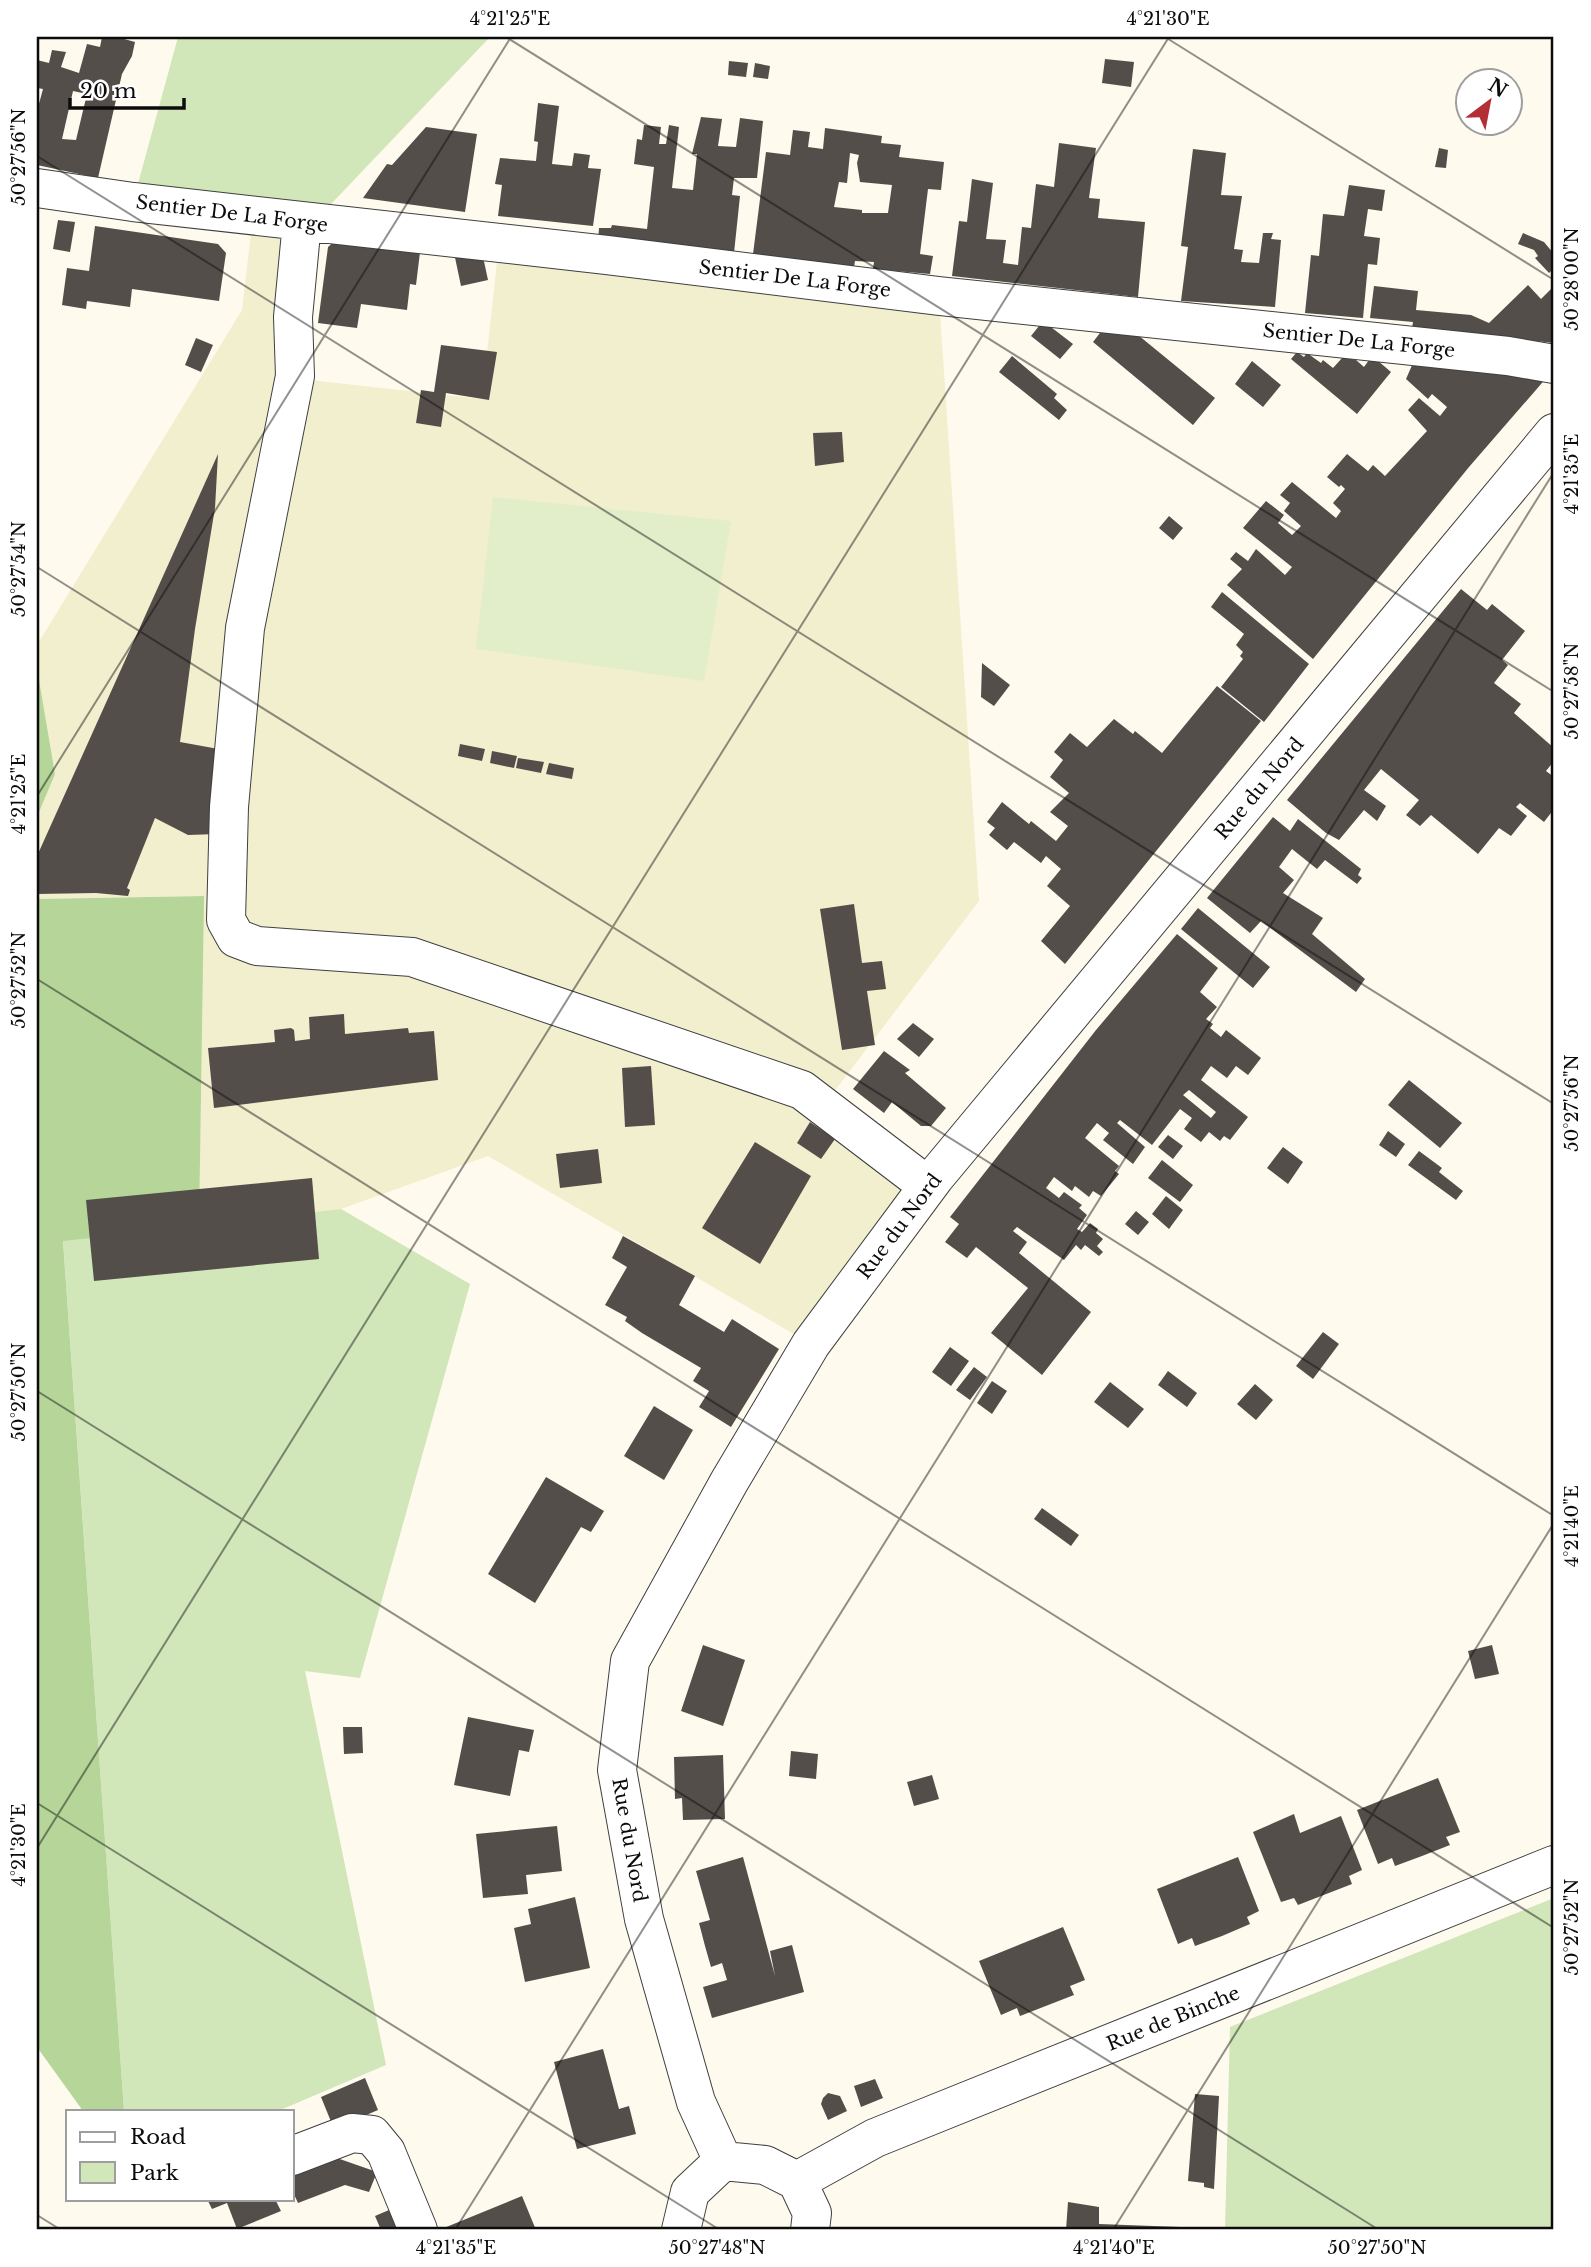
<svg xmlns="http://www.w3.org/2000/svg" width="1591" height="2267" viewBox="0 0 1591 2267" font-family="'Libre Baskerville',serif">
<rect width="100%" height="100%" fill="#fefaed"/>
<!-- farmland -->
<path fill="#f2efcf" d="M253,215L313,223L309,380L482,399L499,243L939,296L979,901L830,1097L935,1177L811,1344L488,1156L341,1209L199,1226L203,896L37,899V817L55,774L37,668V645L242,310Z"/>
<!-- green -->
<path fill="#d1e6b9" d="M178,37H490L313,223L133,202Z
M341,1209L470,1284L360,1678L305,1671L386,2065L278,2111H124L63,1240Z
M1554,1898V2230H1225L1230,2027Z"/>
<!-- forest -->
<path fill="#b5d599" d="M37,668L55,774L37,817Z
M204,896L199,1226L63,1241L124,2111H83L37,2047V899Z"/>
<!-- pitch -->
<path fill="#e2eeca" d="M493,497L731,521L704,681L476,649Z"/>
<!-- building -->
<path fill="#544e4a" fill-rule="evenodd" d="M102,37H117L135,42L132,56L122,74L98,178L37,165V111L43,89L37,88V60L49,63L52,50L66,52L61,67L79,73L87,44L100,47ZM73,91L87,94L76,140L62,139Z
M1105,59L1134,62L1131,87L1102,83Z
M729,61L748,63L746,77L728,75Z
M755,63L770,66L768,79L753,77Z
M538,103L559,106L552,164L572,166L574,153L590,155L588,168L601,169L593,226L498,216L502,185L495,184L500,158L536,161L538,142L534,141Z
M701,117L722,119L718,146L736,147L740,118L763,121L757,178H734L732,195L740,196L734,253L598,242L599,228H611L612,225L647,229L654,167L634,164L637,139L642,140L644,125L661,127L659,144H666L669,125L679,127L672,188L693,190L697,154H692Z
M1490,122H1510L1500,133Z
M426,127L477,134L465,212L363,198L387,164L392,165Z
M825,128L882,136L881,143L901,145L899,157L944,162L941,190L928,189L920,254L933,256L930,274L873,269L874,262L855,261L854,267L753,254L766,152L790,155L793,130L810,132L808,147L823,149ZM850,153L859,155L857,163L860,182L892,185L888,213H862V210L834,207L839,182L847,183Z
M1059,143L1096,148L1089,198L1100,199L1098,218L1145,222L1138,297L952,276L959,221L967,222L972,179L993,183L986,239L1006,240L1003,263L1018,265L1022,227L1031,228L1036,184L1054,187Z
M1439,148L1448,150L1446,168L1435,167Z
M1193,149L1226,153L1221,195L1242,196L1234,249L1243,250L1241,262L1259,263L1263,233H1273L1271,239L1281,240L1275,307L1181,301L1188,247L1181,246Z
M1349,185L1385,190L1382,211L1368,209L1364,236L1380,238L1377,265L1368,264L1363,318L1305,313L1311,255L1319,256L1323,214L1344,216Z
M58,220L75,222L70,252L53,249Z
M95,226L218,244L226,253L219,301L132,289L130,307L87,301L86,309L62,305L67,268L89,271Z
M1523,233L1544,242L1554,254V268L1549,273L1535,258L1538,256L1534,250L1518,244Z
M338,238L421,244L416,285L410,284L407,310L361,304L357,328L318,323L328,247Z
M453,248L482,252L488,280L461,286Z
M1528,285L1541,299L1554,286V343L1412,328L1413,322L1370,318L1374,286L1418,291L1416,310L1471,315L1489,323Z
M1043,321L1073,344L1060,359L1031,336Z
M1103,329L1138,335L1215,398L1193,425L1093,342Z
M196,338L213,345L201,372L185,365Z
M441,345L497,352L489,400L446,393L441,427L416,423L421,390L434,392Z
M1297,352L1304,357L1307,353L1321,363L1323,360L1333,368L1343,357L1356,360L1364,367L1369,360H1377L1391,372L1357,414L1291,359Z
M1012,356L1057,394L1054,398L1067,410L1059,420L999,372Z
M1252,361L1281,385L1263,407L1235,384Z
M1413,363L1548,376L1469,467L1313,659L1227,585L1242,569L1230,559L1236,552L1248,561L1256,549L1285,575L1292,567L1243,528L1266,501L1284,515L1278,523L1292,535L1301,526L1284,511L1290,503L1280,495L1292,482L1336,518L1341,511L1333,503L1345,489L1341,485L1339,487L1327,477L1347,454L1368,471L1373,465L1385,476L1427,431L1408,410L1419,398L1440,416L1447,407L1432,394L1428,399L1406,379Z
M842,432L844,462L815,466L813,433Z
M218,454L215,508L195,629L180,742L224,750L217,834L188,835L155,818L127,888L130,890L128,896L96,893L37,894V856Z
M1169,516L1183,528L1173,540L1159,528Z
M1461,589L1487,610L1492,604L1525,631L1502,660L1508,665L1494,683L1521,704L1514,713L1554,748V761L1546,771L1554,777V809L1544,822L1520,803L1516,807L1527,816L1511,836L1499,828L1478,854L1431,815L1420,826L1406,815L1419,800L1381,769L1364,790L1386,806L1377,821L1364,810L1339,840L1326,833L1287,800Z
M1222,592L1309,664L1264,722L1221,687L1243,659L1240,656L1243,652L1236,645L1244,634L1211,607Z
M982,663L1010,685L994,706L981,697Z
M1217,686L1261,721L1065,964L1041,941L1070,906L1047,886L1061,869L1046,856L1041,863L1014,842L1007,850L989,835L995,828L987,822L1002,802L1029,824L1031,821L1056,841L1068,826L1050,812L1069,793L1050,777L1063,760L1054,752L1070,733L1087,747L1114,719L1133,734L1135,731L1162,753Z
M460,744L485,749L482,761L458,756Z
M492,751L517,756L514,768L490,763Z
M518,758L544,762L541,773L516,768Z
M549,763L574,768L572,779L546,774Z
M1273,817L1290,831L1298,819L1361,869L1358,875L1362,878L1357,884L1325,860L1317,869L1292,849L1279,867L1294,880L1283,893L1323,918L1312,934L1365,979L1356,992L1261,921L1250,933L1207,898Z
M854,904L862,963L882,961L886,989L867,991L875,1045L842,1050L820,909Z
M1198,908L1270,967L1253,988L1181,929Z
M1177,934L1218,968L1200,992L1217,1007L1206,1019L1213,1024L1210,1028L1221,1037L1226,1030L1261,1058L1248,1075L1236,1066L1227,1078L1211,1066L1201,1080L1248,1117L1230,1140L1224,1136L1220,1141L1209,1132L1201,1142L1184,1129L1192,1118L1180,1109L1152,1145L1120,1120L1117,1123L1145,1147L1133,1164L1103,1140L1109,1133L1097,1123L1085,1138L1119,1166L1115,1171L1119,1174L1101,1196L1093,1191L1089,1197L1075,1186L1072,1191L1054,1177L1046,1188L1059,1198L1064,1192L1082,1205L1079,1208L1087,1215L1077,1229L1082,1232L1090,1223L1098,1229L1096,1233L1103,1239L1097,1246L1103,1252L1099,1256L1085,1245L1081,1250L1076,1245L1064,1260L1017,1227L1013,1231L1027,1242L1019,1253L1091,1312L1042,1375L991,1333L1028,1288L976,1247L967,1258L945,1242L959,1224L950,1217L1096,1030ZM1189,1090L1216,1112L1211,1118L1183,1095Z
M344,1014L345,1034L408,1028L409,1033L434,1031L438,1080L214,1108L208,1048L275,1042L274,1030L291,1028L294,1030L295,1041L310,1039L309,1017Z
M913,1023L934,1039L919,1057L897,1039Z
M884,1051L910,1070L905,1073L946,1108L931,1126H921L892,1102L884,1113L853,1089Z
M651,1066L655,1125L625,1127L622,1068Z
M1409,1080L1462,1123L1440,1148L1388,1105Z
M810,1122L835,1139L821,1159L797,1143Z
M1388,1131L1405,1144L1396,1157L1379,1145Z
M1168,1135L1183,1146L1173,1159L1158,1147Z
M755,1142L811,1176L760,1264L702,1228Z
M1283,1147L1303,1162L1288,1184L1267,1168Z
M598,1149L602,1183L560,1188L556,1154Z
M1419,1151L1442,1168L1439,1172L1463,1191L1456,1200L1408,1165Z
M1162,1160L1193,1185L1180,1202L1148,1178Z
M312,1178L319,1259L94,1281L86,1200Z
M1166,1196L1183,1210L1169,1229L1152,1214Z
M1136,1211L1149,1222L1138,1235L1125,1224Z
M623,1236L695,1276L679,1305L724,1332L732,1319L779,1349L731,1427L699,1407L709,1391L693,1381L701,1368L642,1333L625,1321L627,1317L605,1305L627,1267L612,1258Z
M1323,1332L1339,1344L1313,1379L1296,1366Z
M950,1347L969,1361L951,1386L932,1372Z
M974,1367L987,1377L970,1400L956,1390Z
M1168,1371L1197,1393L1187,1407L1158,1385Z
M992,1381L1007,1391L992,1414L977,1403Z
M1110,1382L1144,1409L1128,1428L1094,1402Z
M1255,1384L1273,1400L1256,1420L1237,1404Z
M654,1406L693,1430L664,1480L624,1456Z
M546,1477L604,1511L591,1532L581,1527L535,1603L488,1574Z
M1042,1508L1079,1535L1071,1546L1034,1519Z
M703,1645L745,1660L723,1726L681,1711Z
M1492,1645L1499,1674L1475,1679L1468,1651Z
M468,1717L534,1730L529,1752L519,1750L510,1796L454,1785Z
M343,1727H362L363,1753L344,1754Z
M791,1751L818,1754L816,1779L789,1776Z
M723,1755L725,1819L683,1820L682,1798L675,1799L674,1757Z
M932,1775L939,1799L914,1806L907,1782Z
M1438,1778L1460,1832L1446,1837L1450,1845L1422,1856L1395,1866L1392,1858L1378,1864L1357,1810Z
M1294,1814L1300,1833L1341,1816L1362,1870L1349,1876L1352,1884L1298,1905L1294,1898L1281,1902L1253,1832Z
M557,1826L562,1871L526,1875L528,1894L483,1898L476,1834Z
M743,1857L775,1976L770,1951L792,1945L804,1992L712,2018L703,1987L727,1980L722,1963L711,1967L705,1946L699,1923L710,1920L696,1871Z
M1238,1857L1259,1911L1247,1917L1250,1924L1222,1936L1195,1946L1192,1938L1178,1944L1157,1889Z
M575,1897L590,1968L525,1982L514,1928L531,1924L528,1909Z
M1063,1927L1085,1980L1070,1986L1074,1995L1020,2016L1017,2008L1001,2015L979,1961Z
M603,2049L619,2109L629,2106L636,2134L577,2149L554,2062Z
M365,2078L378,2110L334,2129L321,2097Z
M875,2079L883,2098L861,2107L854,2086Z
M828,2093L840,2096L847,2111L828,2120L821,2104L823,2098Z
M1195,2094L1219,2096L1214,2189L1204,2187V2183L1188,2181Z
M334,2157L377,2172L369,2192L345,2185L298,2203L292,2190V2174Z
M522,2196L536,2230H439Z
M207,2199H275L281,2211L237,2229L227,2203L212,2209Z
M1068,2202L1099,2207V2224L1207,2228V2230H1066Z
M396,2207L405,2230H381L375,2216Z"/>
<g fill="none" stroke-linecap="round" stroke-linejoin="round">
<defs>
<path id="minor" d="M37,188L133,202L607,255L939,296L1508,356L1554,364
M302,222L293,317L295,376L245,628L229,807L226,920L236,938L257,946L412,957L802,1090L928,1186
M292,2156L352,2133L372,2135L386,2152L418,2230
M723,2161L696,2102L644,1919L617,1770L630,1661L729,1482L811,1344L935,1177L1554,433
M797,2181L875,2138L1554,1865
M681,2230L690,2192L723,2161L765,2165L797,2181L812,2213L810,2230"/>
</defs>
<!-- minor casing -->
<use href="#minor" stroke="#3f3f3f" stroke-width="40"/>
<!-- minor -->
<use href="#minor" stroke="#fff" stroke-width="38"/>
</g>
<!-- ticks -->
<path fill="none" stroke="#0c0c0c" stroke-width="2" stroke-opacity="0.45" d="M506,37L1554,692M1165,37L1554,280M37,156L1554,1104M37,567L1554,1516M37,796L511,37M37,979L1554,1928M37,1391L1379,2230M37,1803L720,2230M37,1848L1169,37M37,2215L61,2230M455,2230L1554,472M1113,2230L1554,1523"/>
<g text-anchor="middle" stroke-width="7" stroke-linejoin="round" paint-order="stroke">
<!-- street labels -->
<g font-size="19" fill="#0c0c0c" stroke="#fff">
<text transform="translate(232 213) rotate(7)" y="7">Sentier De La Forge</text>
<text transform="translate(795 278) rotate(7)" y="7">Sentier De La Forge</text>
<text transform="translate(1359 340) rotate(6)" y="7">Sentier De La Forge</text>
<text transform="translate(1259 788) rotate(-50)" y="7">Rue du Nord</text>
<text transform="translate(899 1226) rotate(-53)" y="7">Rue du Nord</text>
<text transform="translate(630 1840) rotate(80)" y="7">Rue du Nord</text>
<text transform="translate(1173 2018) rotate(-22)" y="7">Rue de Binche</text>
</g>
</g>
<!-- border -->
<rect width="1591" height="2267" fill="none" stroke="#ffffff" stroke-width="77"/>
<!-- legend -->
<rect x="66" y="2110" width="228" height="91" fill="#ffffff" stroke="#9e9e9e" stroke-width="2"/>
<rect x="80" y="2132" width="35" height="10" fill="#ffffff" stroke="#9e9e9e" stroke-width="2"/>
<text x="130" y="2144" font-size="21" fill="#0c0c0c">Road</text>
<rect x="80" y="2162" width="35" height="21" fill="#d1e6b9" stroke="#9e9e9e" stroke-width="2"/>
<text x="130" y="2180" font-size="21" fill="#0c0c0c">Park</text>
<!-- north arrow -->
<g transform="translate(1489 102) rotate(32)"><circle r="33" fill="#ffffff" stroke="#9e9e9e" stroke-width="2"/>
<path d="M0-5L12 26L0 18L-12 26Z" fill="#b32e35"/>
<text y="-10" font-size="19" font-weight="bold" text-anchor="middle" fill="#0c0c0c">N</text>
</g>
<!-- scale -->
<path d="M70 98v10h114v-10" fill="none" stroke="#0c0c0c" stroke-width="3.5"/>
<text x="80" y="98" font-size="21" fill="#0c0c0c" stroke="#ffffff" stroke-width="5" paint-order="stroke">20 m</text>
<rect x="38" y="38" width="1514" height="2190" fill="none" stroke="#0c0c0c" stroke-width="2.5"/>
<g font-size="18" text-anchor="middle" fill="#0c0c0c">
<text x="510" y="25">4°21'25"E</text>
<text x="1168" y="25">4°21'30"E</text>
<text transform="translate(19 157) rotate(-90)" y="6">50°27'56"N</text>
<text transform="translate(1572 279) rotate(-90)" y="6">50°28'00"N</text>
<text transform="translate(1572 474) rotate(-90)" y="6">4°21'35"E</text>
<text transform="translate(19 569) rotate(-90)" y="6">50°27'54"N</text>
<text transform="translate(1572 691) rotate(-90)" y="6">50°27'58"N</text>
<text transform="translate(19 794) rotate(-90)" y="6">4°21'25"E</text>
<text transform="translate(19 980) rotate(-90)" y="6">50°27'52"N</text>
<text transform="translate(1572 1103) rotate(-90)" y="6">50°27'56"N</text>
<text transform="translate(19 1392) rotate(-90)" y="6">50°27'50"N</text>
<text transform="translate(1572 1526) rotate(-90)" y="6">4°21'40"E</text>
<text transform="translate(19 1845) rotate(-90)" y="6">4°21'30"E</text>
<text transform="translate(1572 1927) rotate(-90)" y="6">50°27'52"N</text>
<text x="456" y="2254">4°21'35"E</text>
<text x="717" y="2254">50°27'48"N</text>
<text x="1114" y="2254">4°21'40"E</text>
<text x="1377" y="2254">50°27'50"N</text>
</g>
</svg>
